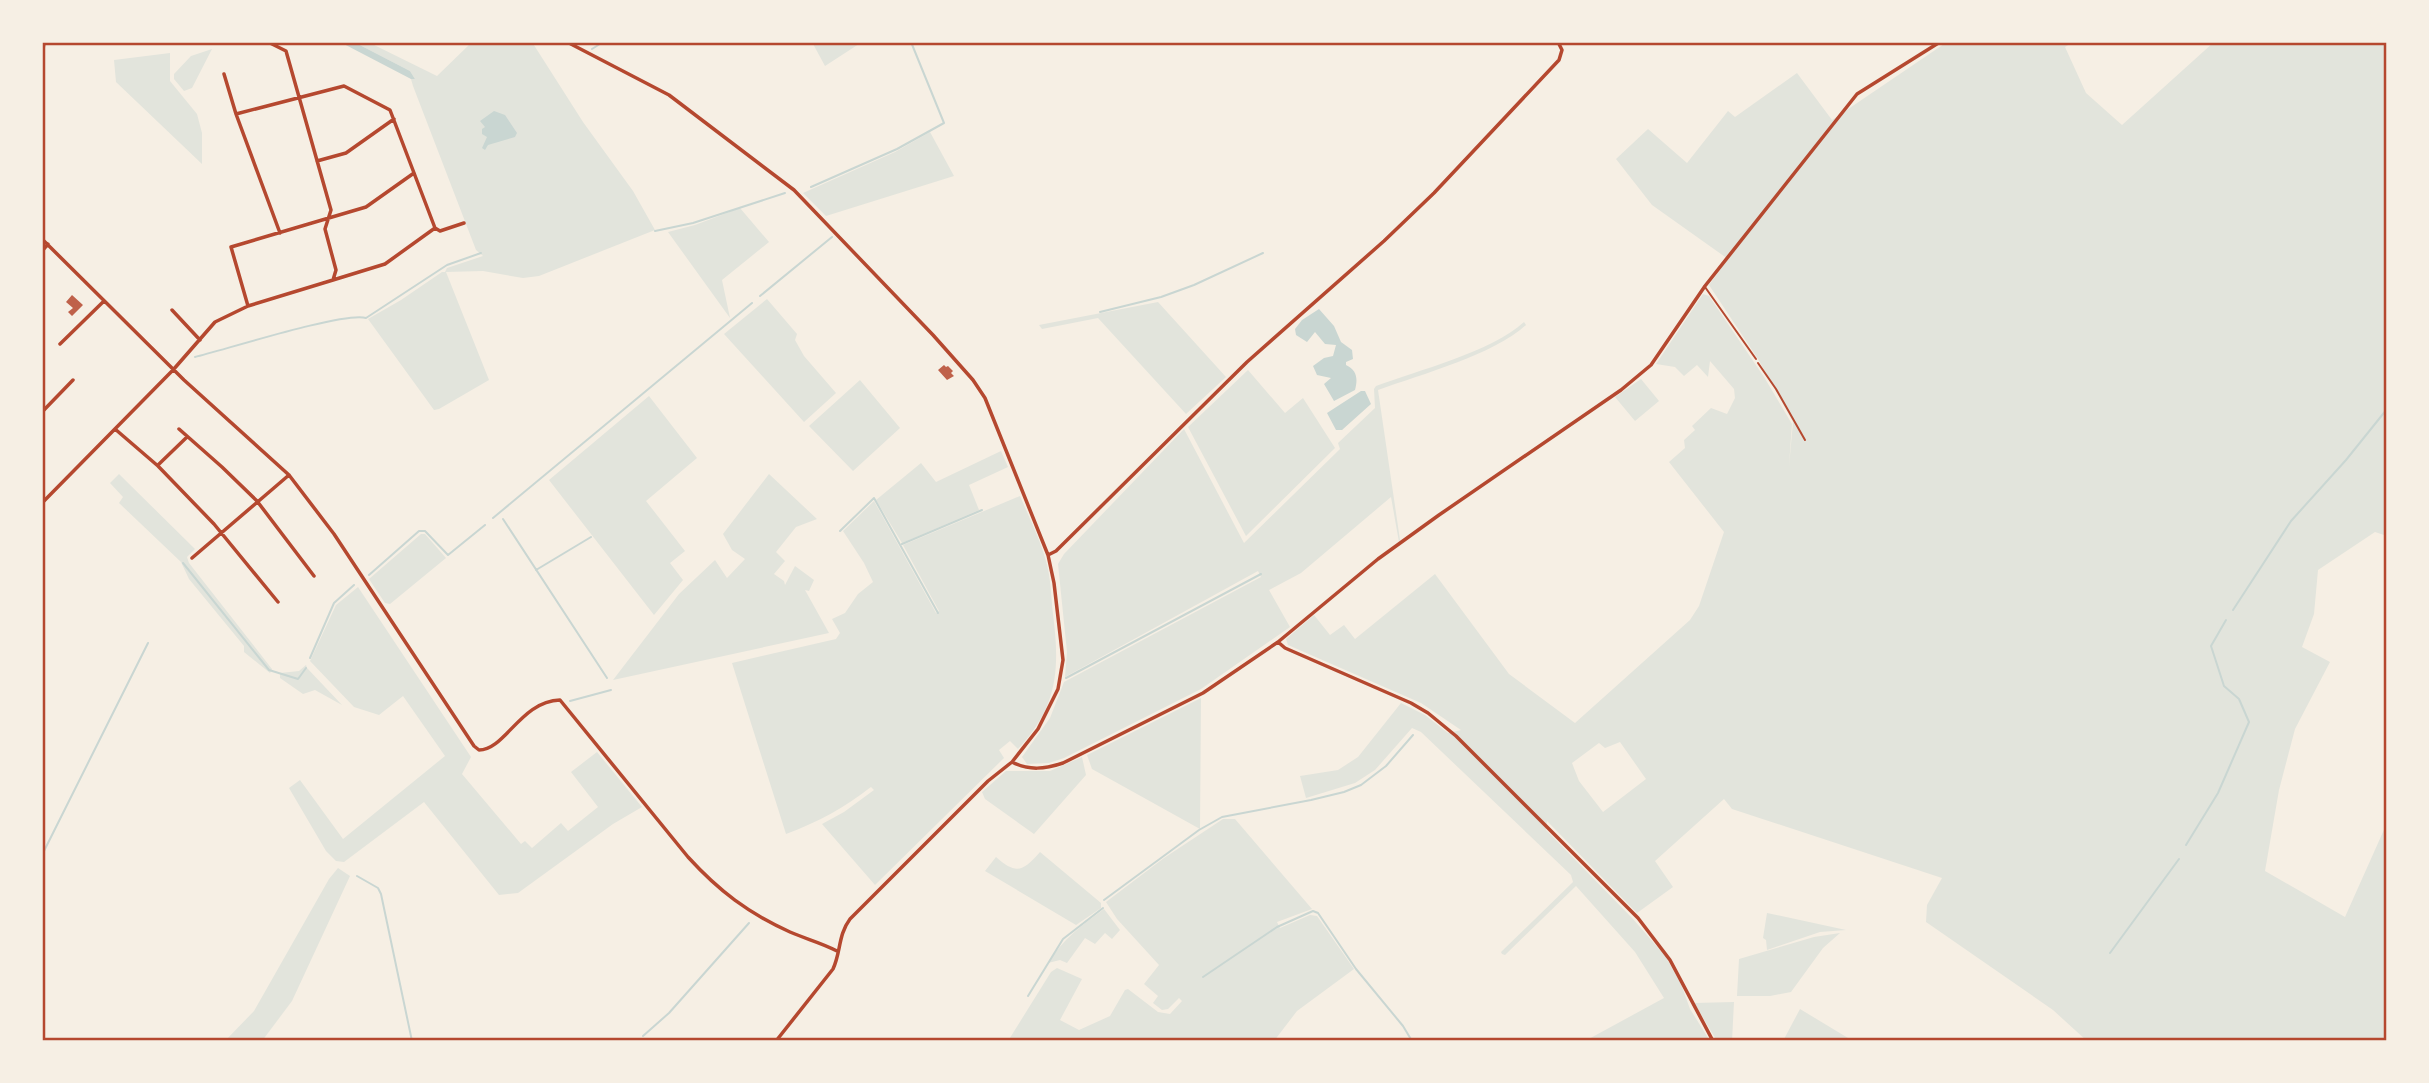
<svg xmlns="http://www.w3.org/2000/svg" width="2429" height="1083" viewBox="0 0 2429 1083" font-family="Lato,sans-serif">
<rect width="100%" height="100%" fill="#f6efe4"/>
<!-- green -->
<path fill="#e2e4dc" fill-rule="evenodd" d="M354,42H368L437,76L472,42H532L583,122L633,191L655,230L539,276L523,278L483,271L446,272L489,380L439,409L434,410L368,319L401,300L442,272H445L447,268L483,256L476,250L413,86L411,79H415L410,71Z
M812,42H862L825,66Z
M1947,42H2073L2065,47L2086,93L2122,125L2214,42H2387V536L2375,532L2318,570L2314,614L2302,647L2330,662L2295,729L2279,790L2265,871L2345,917L2387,823V1041H2087L2053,1010L1926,922L1927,905L1942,878L1732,809L1724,799L1655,861L1673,887L1637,913L1547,821L1546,830L1633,919L1666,957L1681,984L1690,1009L1710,1041H1585L1664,998L1635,952L1576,886L1505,955L1502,954L1501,952L1573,882L1571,875L1421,732L1412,728L1375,770L1355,783L1306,798L1300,776L1338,770L1358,757L1401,703L1425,715L1448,733L1461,730L1421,703L1288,645L1286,639L1314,615L1330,635L1344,625L1355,639L1435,574L1509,674L1575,723L1690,620L1699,606L1724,532L1669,462L1685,448L1684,440L1695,430L1692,426L1711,408L1727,414L1735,398L1734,389L1710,361L1708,377L1697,365L1684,376L1675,367L1656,364L1703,294L1709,296L1764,377L1792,424L1789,466L1793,422L1758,359L1709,285L1728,259L1652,205L1616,159L1648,129L1687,163L1728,111L1735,117L1797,73L1832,120ZM1620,742L1646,779L1603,812L1579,781L1572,763L1599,743L1605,748Z
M212,49L192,88L184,91L174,79V74L191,56Z
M170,53V81L197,114L202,133V164L116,82L114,60Z
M930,132L954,176L826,216L803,193L895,152Z
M740,208L769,242L722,280L730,318L668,232L695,225Z
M767,299L797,334L795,340L804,356L836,393L804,422L724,334Z
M1158,302L1226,377L1186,414L1098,318L1042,329L1039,325Z
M1524,322L1526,325C1493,355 1422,374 1378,390L1400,540L1399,542L1391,497L1301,573L1269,590L1290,627L1201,689L1064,758L1049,763L1027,764L1022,757L1050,718L1064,682L1261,577L1258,571L1065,677L1067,652L1058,564L1064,554L1184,429L1244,543L1340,449L1338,443L1375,408L1374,389L1376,386C1419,370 1491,352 1524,322Z
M1248,370L1285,413L1303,398L1335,448L1246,536L1188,427Z
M1641,379L1659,401L1635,421L1615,397Z
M860,380L900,428L853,471L809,426Z
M649,396L697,458L646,501L685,551L670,563L683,580L654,615L549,480Z
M1001,451L1008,467L969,485L979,510L902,543L876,500L921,463L936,482Z
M119,474L195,549L187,557L189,563L272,669L270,673L244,652V646L189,579L181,562L119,503L123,497L110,483Z
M769,474L817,519L796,527L776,552L785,561L774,574L784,581L785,585L795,566L814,580L809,591L805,590L829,633L613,680L679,594L715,560L727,578L745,559L732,550L723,534Z
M1020,496C1029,517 1040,539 1046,561C1051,578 1051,596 1053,614C1060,669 1058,706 1018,749L1010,741L999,750L1004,758L875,885L822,824L844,812L874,790L871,787C844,808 818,822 786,834L732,663L836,639L840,633L832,619L845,613L858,594L873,582L864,563L843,531L874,501L936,613L939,611L903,545Z
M421,534H425L446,558L390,604L385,603L369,579Z
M358,587L471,757L462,774L521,844L525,841L532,848L561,823L568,831L598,807L571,772L597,752L642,807L613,824L518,893L499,895L424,802L344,862L336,861L326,851L289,788L300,780L343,839L445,756L403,696L379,715L354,707L310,661L336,605Z
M306,665L307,668L342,705L315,690L303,694L280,678V673L299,671Z
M1201,698L1200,829L1092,769L1087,755Z
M1082,757L1086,775L1034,834L985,799L982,792L1006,771H1050Z
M1223,819H1235L1312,909L1277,922L1280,928L1310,915L1317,916L1354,969L1297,1011L1274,1041H1008L1051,972L1057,968L1082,979L1060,1020L1079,1030L1110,1016L1125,990L1128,989L1158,1012L1170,1014L1182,1001L1179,998L1168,1009L1162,1010L1153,1003L1158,996L1144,984L1159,965L1117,919L1106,902L1164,858Z
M1040,852L1101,903V908L1076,925L985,871L996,857C1017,876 1024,870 1040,852Z
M338,868L350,876L292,1001L262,1041H225L254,1011L329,879Z
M1104,909L1120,930L1112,939L1105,933L1095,944L1085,938L1067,963L1060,960L1048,963C1063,939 1082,925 1104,909Z
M1767,913L1846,930L1820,932L1767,950L1766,940L1763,938Z
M1840,933L1823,948L1791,992L1770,996H1737L1739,959L1814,937Z
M1734,1002L1732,1041H1717L1694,1003Z
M1800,1009L1853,1041H1783Z"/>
<!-- water -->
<path fill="#c9d6d2" d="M340,42H354L410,71L415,79H411Z
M494,111L505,115L517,133L515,137L488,145L485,150L482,148L487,137L482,134V129L485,127L480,121Z
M1319,309L1334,326L1341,342L1352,350L1353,359L1346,362V365C1357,370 1358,379 1355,390L1334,401L1324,384L1331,378L1317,375L1313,366L1324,358L1333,356L1336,345L1325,344L1315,332L1307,342L1296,335L1295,329L1302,320Z
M1361,391H1365L1371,404L1342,430H1336L1327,413Z"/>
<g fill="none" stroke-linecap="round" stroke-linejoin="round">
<!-- stream -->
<path stroke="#c9d6d2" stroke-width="2" d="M2035,42L2036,43
M592,49L603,42
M811,187L897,149L944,123L911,42
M655,231L693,223L785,193
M760,296L832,237
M1100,312L1161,297L1194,285L1263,253
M195,357C224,350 346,311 366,318L447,265L481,253
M493,518L752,303
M503,519L607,678
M840,531L874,498L938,613
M902,544L982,510
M183,563L269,670L298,679L306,668
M536,570L591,537
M369,575L419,531H425L448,555L485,525
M2233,610L2291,521L2346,460L2387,409
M310,658L334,603L354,585
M1066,678L1261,574
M570,701L611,690
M2186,845L2218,793L2249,722L2239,699L2224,686L2211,646L2226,620
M42,855L148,643
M357,876L378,888L381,894L412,1041
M1104,900L1199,830L1222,817L1311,800L1344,792L1361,785L1386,766L1413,735
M2110,953L2179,859
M1203,977L1277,927L1313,911L1318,913L1356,969L1403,1026L1412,1041
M1028,996L1063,939L1103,908
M643,1036L669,1013L749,923"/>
</g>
<!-- building -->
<path fill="#bf614a" d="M72,295L83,305L72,316L68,312L73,308L66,302Z
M944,365L946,367L948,366L953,371L951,373L954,376L947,380L938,370Z"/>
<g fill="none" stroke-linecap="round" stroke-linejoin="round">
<!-- path -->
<path stroke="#b5482f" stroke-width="2" d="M1758,363L1776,389L1805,440"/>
<!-- service -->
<path stroke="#b5482f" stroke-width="2" d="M1705,287L1756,359"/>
<!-- minor -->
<path stroke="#b5482f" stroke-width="3.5" d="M567,42L669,95L794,190L933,335L973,380L985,398L1048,555L1054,583L1063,660L1058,689L1038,729L1012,762L988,781L850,919C838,935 841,952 833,969L776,1041
M42,57L44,42
M224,74L236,114
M317,161L346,153L394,119
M435,228L440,231L464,223
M280,233L236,114L344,86L390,110L435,228L385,264L333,280
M42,239L184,380L289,475L334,534L474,746L479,750C505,750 521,701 560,700L688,857C719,891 748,913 790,932C806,939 822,943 837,951
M42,251L48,244
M248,306L231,247L366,207L414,173
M172,310L200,340
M60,344L104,301
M42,412L73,380
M115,429L158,466L214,524L278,602
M179,429L222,467L257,501L314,576
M158,465L187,437
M42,503L173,370L215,322L248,306L333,280L336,270L325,229L331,210L286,51L268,42
M1048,555L1056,551L1247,362L1384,241L1434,193L1559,60L1562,50L1558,42
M192,558L289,475
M1278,642L1285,648L1411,703L1428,713L1456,736L1638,918L1670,960L1713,1041
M1012,762C1029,771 1045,769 1063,763L1203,693L1278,642L1378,559L1439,515L1621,390L1651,365L1705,286L1857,94L1940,42"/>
</g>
<!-- border -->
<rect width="2429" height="1083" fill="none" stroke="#f6efe4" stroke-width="88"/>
<rect x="44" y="44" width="2341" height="995" fill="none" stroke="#b5482f" stroke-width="2.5"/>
</svg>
